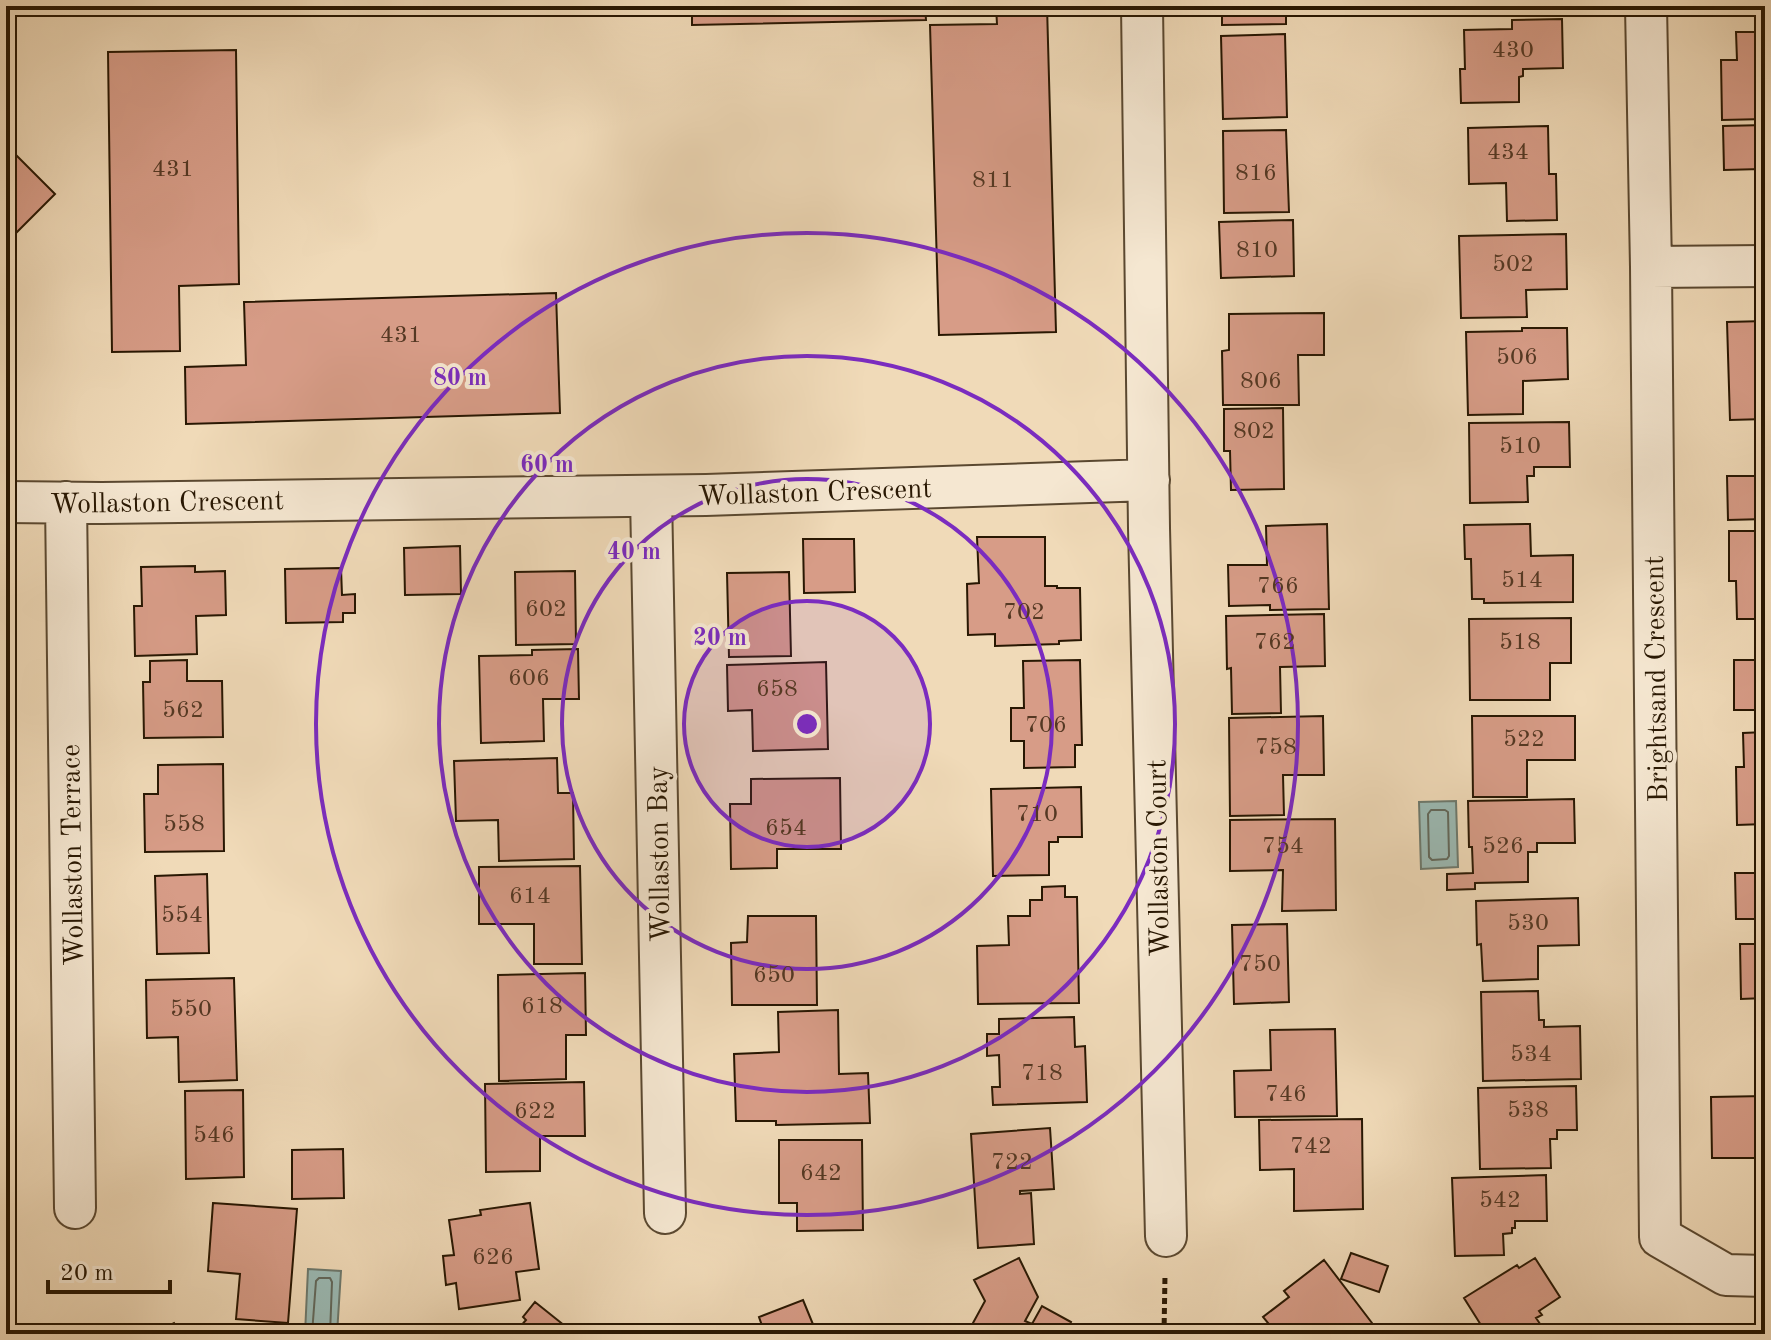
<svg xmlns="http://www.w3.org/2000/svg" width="1771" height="1340" viewBox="0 0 1771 1340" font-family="'Old Standard TT',serif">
<rect width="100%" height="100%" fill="#f0dab8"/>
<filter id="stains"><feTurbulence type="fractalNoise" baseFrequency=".0025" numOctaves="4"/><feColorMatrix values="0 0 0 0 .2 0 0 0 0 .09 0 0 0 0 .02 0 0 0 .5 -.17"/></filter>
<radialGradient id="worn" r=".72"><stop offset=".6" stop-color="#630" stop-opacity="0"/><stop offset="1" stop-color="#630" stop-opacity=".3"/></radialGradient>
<!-- water -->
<path fill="#9bbab4" stroke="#6d796d" stroke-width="2" d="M1456,801L1458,867L1421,869L1419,802Z
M308,1269L341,1271L337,1334H305Z"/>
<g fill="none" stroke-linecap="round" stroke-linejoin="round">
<!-- shore -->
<path stroke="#62685b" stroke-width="2" d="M1431,810H1445L1448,812L1449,856L1447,859L1432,860L1429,857L1428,814Z
M312,1334L316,1281L319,1278H330L332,1282L330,1334"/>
</g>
<!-- building -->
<path fill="#d79c87" stroke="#281702" stroke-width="2" d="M692,6H925L926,20L692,25Z
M996,6H1047L1056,332L939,335L930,25L997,24Z
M1222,6H1286V24L1222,25Z
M1459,6H1531L1532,14L1459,15Z
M1562,19L1563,68L1523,69V76L1519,77V102L1461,103L1460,69H1465L1464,30L1512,29V20Z
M1736,32H1765V119L1722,120L1721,60H1737Z
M1285,34L1287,117L1223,119L1221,36Z
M236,50L239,284L179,286L180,351L112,352L108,52Z
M1765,125V206H1762L1761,169L1724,170L1723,126Z
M1548,126L1549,174H1556L1557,220L1507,221L1506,183L1469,184L1468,128Z
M1286,130L1289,212L1224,213L1223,131Z
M6,145L55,194L6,243Z
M1293,220L1294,276L1221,278L1219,222Z
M1566,234L1567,289L1526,290L1527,317L1461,318L1459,236Z
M556,293L560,413L186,424L185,367L246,365L244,302Z
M1324,313V355H1298L1299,405H1223L1222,351L1229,350V314Z
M1765,321V419L1730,420L1727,322Z
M1522,328H1567L1568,379L1523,381V414L1468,415L1466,332L1522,331Z
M1283,408L1284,489L1231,490L1230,451H1224V409Z
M1569,422L1570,467H1534V476H1527L1528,502L1470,503L1469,423Z
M1758,437H1765V519L1728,520L1727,476H1758Z
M1327,524L1329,609L1270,610V605L1229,606L1228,565H1267L1266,526Z
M1530,524L1531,556L1573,555V602L1484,603V599H1472L1471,559H1465L1464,525Z
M1729,531H1765V619H1737L1736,581H1729Z
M977,537H1045V586H1057V588H1080L1081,640L1059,641V644L995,646V634L968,635L967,584L979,583Z
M803,539H854L855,592L804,593Z
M460,546L461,594L405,595L404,548Z
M195,566V572L225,571L226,615L196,616L197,654L135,656L134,606H142L141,567Z
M341,568L342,595L355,594V613H343V622L286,623L285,569Z
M575,571L576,644L516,645L515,572Z
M789,572L791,656L729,657L727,573Z
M1324,614L1325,666L1280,667L1281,713L1232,714L1231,668L1227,669L1226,616Z
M1571,618V663H1550V700H1470L1469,619Z
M578,649L579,699H543L544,741L481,743L479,656L532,655V650Z
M187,660V681H222L223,737L144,738L143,682H150V661Z
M1080,660L1082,745H1075V767L1024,768V741H1011V708H1024L1023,661Z
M1734,660H1765V710H1734Z
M826,662L828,749L753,751L752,710L728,711L727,665Z
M1323,716L1324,775H1283L1284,815L1230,816L1229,718Z
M1472,716H1575V760H1527V797H1473Z
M1765,732V824L1737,825L1736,767H1744L1743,733Z
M557,758L558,793H573L574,859L499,861L498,820L456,821L454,761Z
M223,764L224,851L145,852L144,794H158V765Z
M840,778L841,849H777V868L731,869L730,804H751V779Z
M1081,787L1082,837H1058V842H1049V875L993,876L991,789Z
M1574,799L1575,843H1537V852H1528V882L1475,883V889L1447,890V874L1473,873L1472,847H1469L1468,801Z
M1335,819L1336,910L1282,911L1283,870L1230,871V820Z
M580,866L582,964H534V924H479V867Z
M1735,873H1765V919H1736Z
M207,874L209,953L157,954L155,876Z
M1065,886V897H1077L1079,1003L978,1004L977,946L1009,945L1008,916H1030V900H1042V887Z
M1578,898L1579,945L1538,946V979L1483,981L1481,944L1477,945L1476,901Z
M748,916H816L817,1005H732L731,943L747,942Z
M1287,924L1289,1002L1234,1004L1232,925Z
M1740,944H1765V998L1741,999Z
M585,973L586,1035H566V1079L499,1081L498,975Z
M234,978L237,1080L179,1082L178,1037L147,1038L146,980Z
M1538,991L1539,1020H1544V1027L1580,1026L1581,1079L1483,1081L1481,992Z
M838,1010L839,1074L868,1073L870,1123L776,1125V1121H736L734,1054L779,1052L778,1012Z
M1074,1017L1075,1047L1085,1046L1087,1102L993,1105L992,1087H1000L999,1055L987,1056V1034H999V1019Z
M1335,1029L1337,1116L1235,1117L1234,1071L1271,1070L1270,1030Z
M584,1082L585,1136H540V1171L486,1172L485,1084Z
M1576,1086L1577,1130H1557V1139H1550L1551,1168L1480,1169L1478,1088Z
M243,1090L244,1177L186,1179L185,1091Z
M1765,1096V1198H1756L1755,1158H1712L1711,1097Z
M1362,1119L1363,1209L1294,1211V1169L1260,1170L1259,1120Z
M1050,1128L1054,1189L1020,1191V1194L1031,1193L1034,1244L978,1248L971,1134Z
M779,1140H862L863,1230L797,1231V1203H779Z
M343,1149L344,1198L292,1199V1150Z
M1546,1175L1547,1221H1515V1228H1512V1233L1503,1234L1504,1255L1455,1256L1452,1178Z
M213,1203L297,1209L288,1323L236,1319L240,1274L208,1271Z
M530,1203L539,1269L516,1272L520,1300L459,1309L456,1283L446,1285L443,1256L454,1255L449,1220L481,1215L480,1210Z
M1351,1253L1388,1266L1379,1292L1341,1279Z
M1019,1258L1038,1297L1025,1321L1032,1324L1042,1306L1071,1322L1065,1334H967L985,1301L974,1280Z
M1535,1258L1560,1297L1539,1311L1542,1315L1536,1318L1547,1334H1484L1486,1333L1464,1298L1517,1265L1519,1268Z
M1324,1260L1372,1323L1358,1334H1277L1263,1317L1289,1297L1284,1291Z
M803,1300L817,1334H765L759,1317Z
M535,1302L575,1334H514L526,1320L523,1317Z
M174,1323L180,1334H153Z"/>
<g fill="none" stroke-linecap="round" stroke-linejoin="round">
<defs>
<path id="minor" d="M1142,6L1149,528L1166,1236
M1646,6L1651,267L1660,1237L1726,1275L1765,1276
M1651,267L1765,266
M651,496L665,1213
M6,502L102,503L706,495L1149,480
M66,502L75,1208"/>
</defs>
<!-- minor casing -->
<use href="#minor" stroke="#5a4830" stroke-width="44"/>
<!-- path -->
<path stroke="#281702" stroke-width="5" stroke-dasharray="6 4" stroke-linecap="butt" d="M1164,1334L1165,1275"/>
<!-- minor -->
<use href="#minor" stroke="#f5e7d1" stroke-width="40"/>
</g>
<!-- distance rings -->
<circle cx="807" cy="724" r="123" fill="#7b2cbf" fill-opacity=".12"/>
<g fill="none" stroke="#7b2cbf" stroke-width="4">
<circle cx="807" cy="724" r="123"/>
<circle cx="807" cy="724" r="245"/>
<circle cx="807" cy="724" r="368"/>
<circle cx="807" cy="724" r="491"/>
</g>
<g text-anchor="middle" stroke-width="8" stroke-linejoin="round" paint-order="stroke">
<!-- number labels -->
<g font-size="24" fill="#543823">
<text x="1513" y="57">430</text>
<text x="1508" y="159">434</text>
<text x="173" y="176">431</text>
<text x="1256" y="180">816</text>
<text x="993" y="187">811</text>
<text x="1257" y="257">810</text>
<text x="1513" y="271">502</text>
<text x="401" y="342">431</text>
<text x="1517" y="364">506</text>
<text x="1261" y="388">806</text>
<text x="1254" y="438">802</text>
<text x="1520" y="453">510</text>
<text x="1522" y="587">514</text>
<text x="1278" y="593">766</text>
<text x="546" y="616">602</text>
<text x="1024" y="619">702</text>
<text x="1275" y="649">762</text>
<text x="1520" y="649">518</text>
<text x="529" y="685">606</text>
<text x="777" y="696">658</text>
<text x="183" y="717">562</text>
<text x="1046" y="732">706</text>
<text x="1524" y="746">522</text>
<text x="1276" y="754">758</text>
<text x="1037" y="821">710</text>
<text x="184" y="831">558</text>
<text x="786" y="835">654</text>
<text x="1283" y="853">754</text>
<text x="1503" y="853">526</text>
<text x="530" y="903">614</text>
<text x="182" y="922">554</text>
<text x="1528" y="930">530</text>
<text x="1260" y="971">750</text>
<text x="774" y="982">650</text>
<text x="542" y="1013">618</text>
<text x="191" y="1016">550</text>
<text x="1531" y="1061">534</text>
<text x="1042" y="1080">718</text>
<text x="1286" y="1101">746</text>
<text x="1528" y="1117">538</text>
<text x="535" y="1118">622</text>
<text x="214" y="1142">546</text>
<text x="1311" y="1153">742</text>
<text x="1012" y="1169">722</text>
<text x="821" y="1180">642</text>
<text x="1500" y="1207">542</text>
<text x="493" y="1264">626</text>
</g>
<!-- street labels -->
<g font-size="28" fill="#281702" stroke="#f5e7d1">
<text transform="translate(815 491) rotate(-2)" y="10">Wollaston Crescent</text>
<text transform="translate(167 501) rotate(-1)" y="10">Wollaston Crescent</text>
<text transform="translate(1655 679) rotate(-91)" y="10">Brightsand Crescent</text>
<text transform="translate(658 854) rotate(-91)" y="10">Wollaston Bay</text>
<text transform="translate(71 855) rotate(-91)" y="10">Wollaston Terrace</text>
<text transform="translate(1157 858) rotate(-91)" y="10">Wollaston Court</text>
</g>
</g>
<circle cx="807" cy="724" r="12" fill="#7b2cbf" stroke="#f5e7d1" stroke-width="4"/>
<g font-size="24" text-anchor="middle" font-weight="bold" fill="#7b2cbf" stroke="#f5e7d1" stroke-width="8" stroke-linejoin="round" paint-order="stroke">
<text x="460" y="385">80 m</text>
<text x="547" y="472">60 m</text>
<text x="634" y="559">40 m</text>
<text x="720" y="645">20 m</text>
</g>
<!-- margin -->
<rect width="1771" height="1340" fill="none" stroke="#f0dab8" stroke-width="32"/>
<rect x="8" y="8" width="1755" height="1324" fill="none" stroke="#281702" stroke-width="4"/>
<rect x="16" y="16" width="1739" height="1308" fill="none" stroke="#281702" stroke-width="2"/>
<!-- scale -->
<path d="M48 1280v12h122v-12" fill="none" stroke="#281702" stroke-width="4"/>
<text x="60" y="1280" font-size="24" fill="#281702" stroke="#f5e7d1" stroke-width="6" paint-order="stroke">20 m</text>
<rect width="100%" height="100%" filter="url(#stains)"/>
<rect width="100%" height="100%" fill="url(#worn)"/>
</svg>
